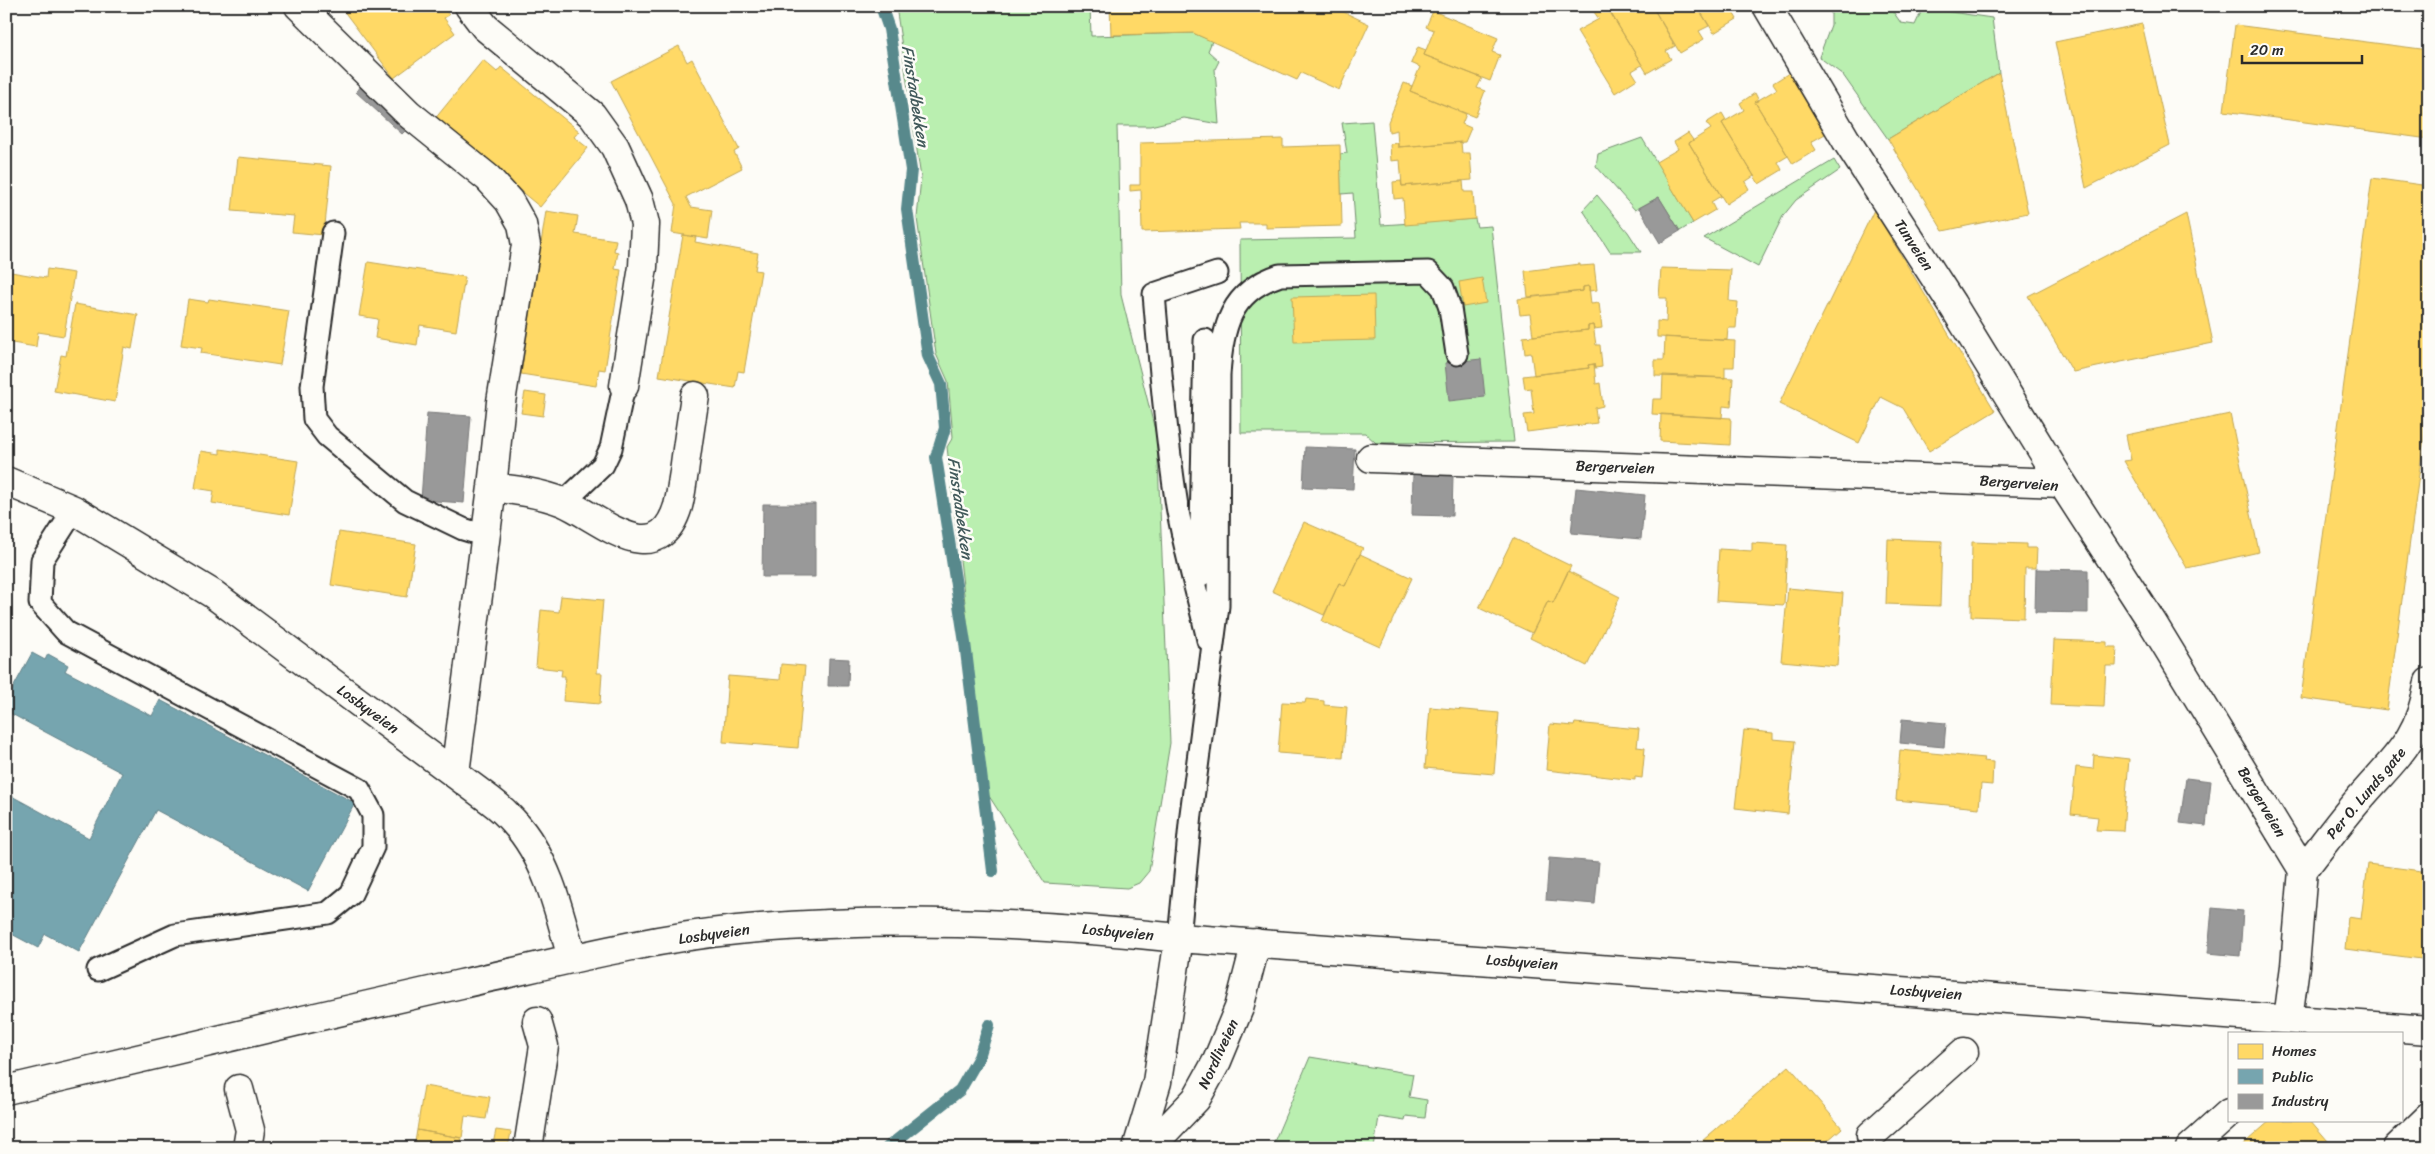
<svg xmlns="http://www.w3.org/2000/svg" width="2435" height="1154" viewBox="0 0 2435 1154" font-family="Sriracha,sans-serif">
<rect width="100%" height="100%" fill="#fdfcf7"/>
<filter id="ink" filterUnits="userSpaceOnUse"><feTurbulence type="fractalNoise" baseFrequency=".02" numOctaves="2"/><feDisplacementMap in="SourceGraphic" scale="10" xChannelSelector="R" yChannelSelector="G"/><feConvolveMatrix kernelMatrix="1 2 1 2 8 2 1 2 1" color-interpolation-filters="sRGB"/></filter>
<g filter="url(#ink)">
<!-- green -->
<path fill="#baefb0" stroke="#728d6e" d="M896,6H1090L1091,36L1193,33L1212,41L1208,51L1219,61L1215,69L1219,124L1184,118L1150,126H1117L1121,295L1157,438L1170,743L1149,871L1139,883L1127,888L1045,883L987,793L947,447L953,437L948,381L936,354L917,218L921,178Z
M1831,6H1889L1901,23L1915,25L1923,8L1992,18L1999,73L1888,139L1843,75L1819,57L1831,25Z
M1372,121L1381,225L1475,219L1477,227L1491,226L1514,442L1376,443L1365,433H1241L1240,240L1356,238L1353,193L1341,194L1340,154L1347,153L1342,123Z
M1642,138L1693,223L1680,231L1659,197L1635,210L1596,166L1598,154Z
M1834,160L1840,170L1796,200L1783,216L1758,267L1704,238Z
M1597,195L1628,232L1641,252H1610L1583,210Z
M1310,1057L1413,1074L1409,1097L1427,1100L1425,1118L1406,1116L1405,1121L1379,1117L1374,1148H1311L1274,1142Z"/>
<!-- homes -->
<path fill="#ffd966" stroke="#bfa554" d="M340,6H442L449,15L444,18L455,33L394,78Z
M1110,6H1331L1369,24L1339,90L1301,73L1297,80L1193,33L1111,35Z
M1604,6H1612L1614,10L1610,12L1642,65L1632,71L1637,79L1615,93L1577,31L1599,19L1594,12Z
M1620,6H1652L1675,46L1666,51L1671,59L1647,73L1610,12Z
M1652,6H1697L1709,26L1699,31L1704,39L1680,53Z
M1697,6H1740L1732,11L1737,19L1714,33Z
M1433,11L1498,38L1492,52L1500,55L1490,81L1424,55L1434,30L1426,27Z
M2142,24L2170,145L2086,188L2055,42Z
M2235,25L2429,50V139L2224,111Z
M679,46L687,62L692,59L739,149L734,152L742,168L686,197L691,207L712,210L708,239L672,233L676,204L611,81Z
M1418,47L1426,50L1424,55L1482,78L1477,88L1485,91L1475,117L1410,91L1420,67L1411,63Z
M483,60L497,72L501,67L579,131L574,137L588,148L540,207L434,120Z
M1789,73L1825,134L1811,142L1816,150L1793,164L1755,102L1777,89L1773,83Z
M1999,73L2028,213L1943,231L1888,139Z
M1404,83L1412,86L1410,91L1466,114L1462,124L1471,128L1465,142L1398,147L1397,130L1389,132L1388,122Z
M1755,93L1759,101L1755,102L1788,156L1778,162L1782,170L1759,184L1722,123L1744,110L1740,103Z
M1722,113L1726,120L1722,123L1754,176L1745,182L1749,189L1726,204L1689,143L1711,129L1706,123Z
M1688,133L1693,140L1689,143L1721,196L1711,202L1715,210L1693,223L1656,162L1678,149L1674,142Z
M1283,139V147L1340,145L1342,226L1266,228V223H1239L1240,229L1142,232L1141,190L1130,191V185H1140V143Z
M1461,142L1462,153H1470L1472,180L1402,186L1400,160L1391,161L1390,144L1398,143V147Z
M238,157L331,166L324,235L292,232L294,216L232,211Z
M2372,178L2429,186V401L2387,710L2301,698Z
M1401,181L1402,186L1463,181L1464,192H1473L1475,219L1405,225L1403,198L1394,199L1393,182Z
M1874,210L1995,411L1929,451L1903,408L1881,397L1859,443L1779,404Z
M546,211L578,216L575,234L616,240L614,251L618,252L615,269L621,270L605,370L599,369L596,386L521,374Z
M2186,214L2213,343L2073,372L2028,296Z
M683,235L696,237L695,242L758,253L755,270L761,271L744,372L738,371L735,388L659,376Z
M368,262L465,277L456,331L420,325L417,345L375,338L378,319L359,316Z
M1580,264V266L1594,265L1597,290L1589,291V286L1583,287V291L1528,297L1525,271Z
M1661,268L1731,270L1729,301L1738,302L1736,328H1728L1727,340L1657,337V321L1666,322L1667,298H1659Z
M47,269L74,273L64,336L38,332L36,347L6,342V302L11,272L46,278Z
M1482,278L1486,303L1463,307L1459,282Z
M1589,286L1591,304L1599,303L1602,328L1594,329L1593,325L1588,326V330L1533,336L1530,314L1520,315L1518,299L1583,291V287Z
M1374,295L1375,340L1294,342L1292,297Z
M188,299L208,302L209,299L289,311L280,365L201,353L202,348L181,345Z
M75,304L138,315L132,349L124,347L115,402L54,391L61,355L66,356Z
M1593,325L1596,345H1600L1602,367L1595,368L1594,364L1588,365L1589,368L1534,375L1531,353L1525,354L1523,337L1588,330V326Z
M1665,337L1735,341L1734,367H1725V378L1655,376V360H1664Z
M1594,364L1596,384L1600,383L1603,406L1595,408L1597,423L1527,432L1524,415L1534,414L1531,388L1525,389L1523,376L1589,368L1588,365Z
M1663,375L1733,378L1731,407L1723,406L1722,418L1652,414L1653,399H1662Z
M525,392L546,395L543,416L521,413Z
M1661,414L1731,418L1730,445L1660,441Z
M2230,414L2259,552L2187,568L2124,461L2131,460L2126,435Z
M220,449L298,461L289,515L212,503L214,491L195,488L201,451L220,454Z
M1304,522L1363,548L1345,586L1339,583L1324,615L1272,591Z
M339,532L416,544L407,597L331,585Z
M1513,538L1571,566L1553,603L1548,601L1532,633L1479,608Z
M1888,539L1942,541L1940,606L1886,604Z
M1972,542L2026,544V548H2037L2036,568H2025L2024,618L1971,616Z
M1752,543L1787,545L1784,605L1716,601L1719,549L1752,551Z
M1360,554L1412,578L1380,647L1322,621L1339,583L1345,586Z
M1568,571L1620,597L1587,666L1530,638L1547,603L1548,601L1553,603Z
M1788,588L1843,593L1837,666L1781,661Z
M561,596L603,600L597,673H602L600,704L563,701L565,676H561L562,670L536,667L541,610L559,612Z
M2054,640L2107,642V647H2117L2116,666H2106L2104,707L2051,705Z
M781,664L805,666L798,748L723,742L728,676L780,680Z
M1306,699L1324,701V705L1347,707L1343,758L1278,753L1282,702L1305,703Z
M1430,707L1499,713L1494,774L1425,768Z
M1575,723L1639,729L1637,747L1645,748L1642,778L1635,777V780L1546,770L1550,724L1574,726Z
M1744,730L1773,733V739L1795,741L1788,814L1735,808Z
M1900,750L1984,758L1983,761L1993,762L1992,785L1981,784L1979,808L1896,800Z
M2094,755L2129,759L2123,831L2096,830L2098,817L2071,814L2076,767L2093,769Z
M2368,864L2429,872V960L2345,949L2348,917L2361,919Z
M1789,1066L1842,1128L1819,1148H1694Z
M424,1086L490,1097L486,1119L465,1116L462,1138L417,1130Z
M2271,1120H2310L2334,1148H2239Z
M417,1130L462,1138L460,1148H414Z
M496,1130L511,1132L508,1147L493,1144Z"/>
<!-- public -->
<path fill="#76a5af" stroke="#608087" d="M32,653L45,660L48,654L68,665L65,671L152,716L160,700L355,803L308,891L156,810L79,952L45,934L38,948L6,931V793L89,838L122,773L6,711V701Z"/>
<!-- industry -->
<path fill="#999" stroke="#787878" d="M363,84L410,126L402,134L356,92Z
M1659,197L1680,231L1660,243L1639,208Z
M1481,359L1485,397L1449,401L1445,363Z
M427,413L471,416L464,503L421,500Z
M1305,447L1355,449L1353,489L1303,487Z
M1413,474L1453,475L1452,516L1412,515Z
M1576,488L1645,495L1641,539L1571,533Z
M763,504H815V577H762Z
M2036,569L2088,570V613L2035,612Z
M829,658L849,659L848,686H828Z
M1902,719L1946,723L1944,747L1900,743Z
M2186,778L2211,781L2206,826L2180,823Z
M1549,858L1599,862L1595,904L1546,900Z
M2212,908L2243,911L2240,956L2208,953Z"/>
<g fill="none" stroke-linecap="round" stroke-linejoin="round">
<!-- stream -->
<path stroke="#59898c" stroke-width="12" d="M881,6L889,29L911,170L907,209L928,356L941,384L945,428L936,457L965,643L993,871
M887,1148L960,1090L979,1057L989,1025"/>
<defs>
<path id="service" d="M333,233L312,386L314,419L327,436L405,501L463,529L486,536
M564,502L603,465L611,448L624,386
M74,510L42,560L40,603L66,632L359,789L373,815V847L351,894L328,913L175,935L98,970
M1200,576L1205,340
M1208,640C1198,595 1185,552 1177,506C1166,436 1160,365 1154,294L1217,273
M1179,938L1191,814L1218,606L1219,375C1222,328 1230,291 1280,275L1428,272L1443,288L1450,308L1457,354"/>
<path id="minor" d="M299,6L409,114L488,178L509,201L522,224L526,245L501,402L492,487L455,773
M469,6L485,27L592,115L615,147L639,200L645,224L643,267L624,386
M1767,6L1846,140L1952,304L2062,483
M1371,458L2062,483L2152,622L2303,870L2295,966L2288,1019
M492,487C516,490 540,493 563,502C599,517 657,575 678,506C681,495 682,483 684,472C687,447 691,422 695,396
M2303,870C2322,846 2340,821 2360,798C2397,755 2419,741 2429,682
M239,1089L250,1130L247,1148
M1871,1135L1964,1052
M528,1148L544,1046L537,1021
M2190,1148L2229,1113
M2397,1148L2429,1117"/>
<path id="secondary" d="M6,481L74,510L213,594L490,800C498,806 506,813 513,821C547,857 560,913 572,959
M6,1090C158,1054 309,1018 461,984C552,964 644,939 737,930C884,916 1032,923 1179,938L2429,1030
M1137,1148L1157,1082L1179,938
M1149,1148L1196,1099L1217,1061L1239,1008L1256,943"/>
</defs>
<!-- service casing -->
<use href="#service" stroke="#2b2b2b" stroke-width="25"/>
<!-- minor casing -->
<use href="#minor" stroke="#2b2b2b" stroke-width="31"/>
<!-- secondary casing -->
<use href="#secondary" stroke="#2b2b2b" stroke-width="31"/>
<!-- service -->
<use href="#service" stroke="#fdfcf7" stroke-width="21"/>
<!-- minor -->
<use href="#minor" stroke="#fdfcf7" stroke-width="28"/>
<!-- secondary -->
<use href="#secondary" stroke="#fdfcf7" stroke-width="28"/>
</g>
</g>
<g text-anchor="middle" stroke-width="5" stroke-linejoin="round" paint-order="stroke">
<!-- street labels -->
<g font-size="15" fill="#2b2b2b" stroke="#fdfcf7">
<text transform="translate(1914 245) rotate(57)" y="5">Tunveien</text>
<text transform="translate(1615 467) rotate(2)" y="5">Bergerveien</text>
<text transform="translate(2019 483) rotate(4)" y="5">Bergerveien</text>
<text transform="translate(368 709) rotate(36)" y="5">Losbyveien</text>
<text transform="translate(2366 793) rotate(-50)" y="5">Per O. Lunds gate</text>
<text transform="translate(2262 802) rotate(59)" y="5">Bergerveien</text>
<text transform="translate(1118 932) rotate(5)" y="5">Losbyveien</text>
<text transform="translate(714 934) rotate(-8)" y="5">Losbyveien</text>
<text transform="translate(1522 962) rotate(4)" y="5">Losbyveien</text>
<text transform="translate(1926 992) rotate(4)" y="5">Losbyveien</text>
<text transform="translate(1218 1054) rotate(-65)" y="5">Nordliveien</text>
</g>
<!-- water labels -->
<g font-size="16" font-style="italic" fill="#425a5b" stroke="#fdfcf7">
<text transform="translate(916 96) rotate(81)" y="6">Finstadbekken</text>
<text transform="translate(961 508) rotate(82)" y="6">Finstadbekken</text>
</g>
</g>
<!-- margin -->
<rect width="2435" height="1154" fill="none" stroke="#fdfcf7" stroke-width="25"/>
<rect x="12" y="12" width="2410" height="1129" fill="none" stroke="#2b2b2b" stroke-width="2" filter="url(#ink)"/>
<!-- legend -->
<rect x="2228" y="1032" width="175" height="90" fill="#fdfcf7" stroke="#a9a8a5"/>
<rect x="2238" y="1044" width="25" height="15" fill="#ffd966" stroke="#a9a8a5"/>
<text x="2272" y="1056" font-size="15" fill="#2b2b2b">Homes</text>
<rect x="2238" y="1069" width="25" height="15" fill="#76a5af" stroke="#a9a8a5"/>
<text x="2272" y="1082" font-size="15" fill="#2b2b2b">Public</text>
<rect x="2238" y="1094" width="25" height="15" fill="#999999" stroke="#a9a8a5"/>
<text x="2272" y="1106" font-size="15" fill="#2b2b2b">Industry</text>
<!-- scale -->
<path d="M2242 55v8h120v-8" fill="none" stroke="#2b2b2b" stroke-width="2.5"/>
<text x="2250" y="55" font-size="15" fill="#2b2b2b" stroke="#fdfcf7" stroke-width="4" paint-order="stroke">20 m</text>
</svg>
